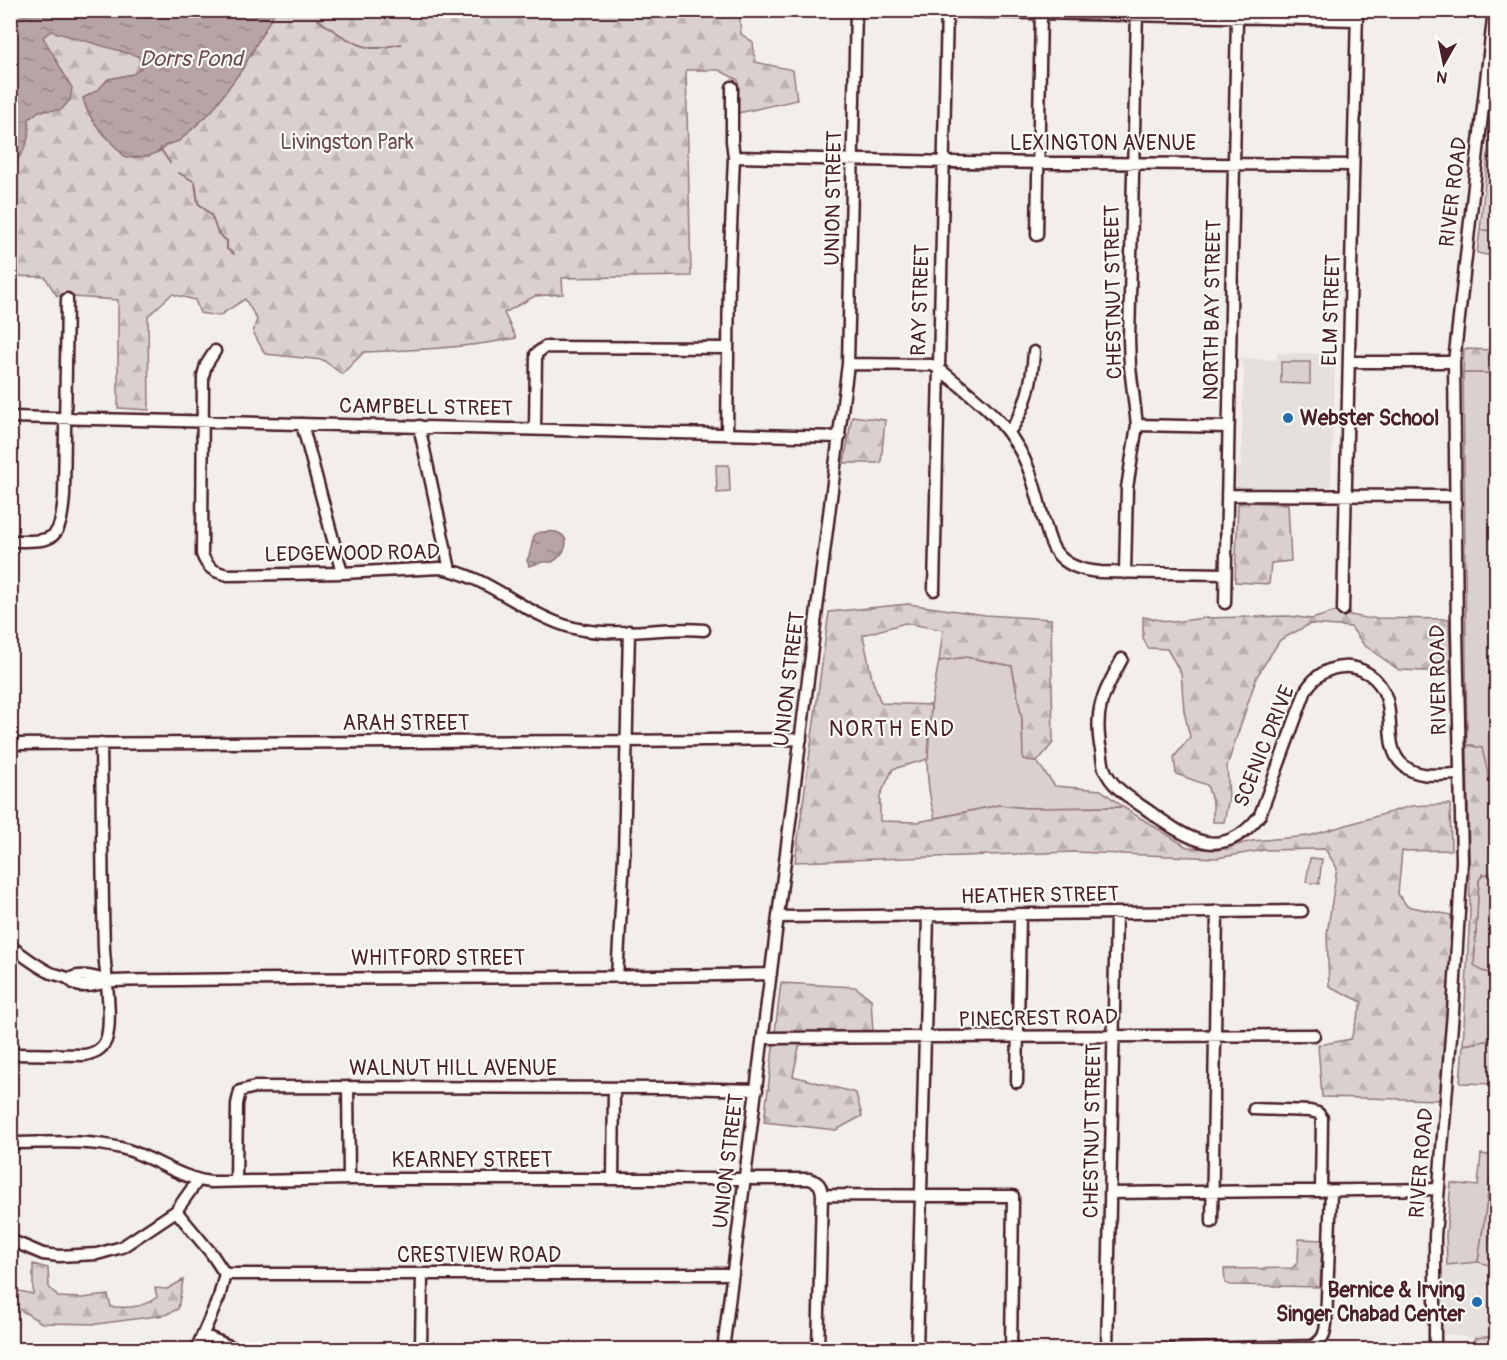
<svg xmlns="http://www.w3.org/2000/svg" width="1507" height="1360" viewBox="0 0 1507 1360" font-family="Pangolin,sans-serif">
<defs>
<pattern id="forest-firs" width="22" height="20" patternUnits="userSpaceOnUse" patternTransform="scale(1.5)"><rect width="22" height="20" fill="#d9d0cf"/><path d="M5 1l3.5 6h-7zM16 11l3.5 6h-7z" fill="#bcb2b2"/></pattern>
<pattern id="water-ripples" width="26" height="14" patternUnits="userSpaceOnUse" patternTransform="scale(1.5)"><rect width="26" height="14" fill="#b7a5a6"/><path d="M2 4q2-2 4 0t4 0M15 11q2-2 4 0t4 0" fill="none" stroke="#978687"/></pattern>
</defs>
<rect width="100%" height="100%" fill="#f2efeb"/>
<filter id="ink" filterUnits="userSpaceOnUse"><feTurbulence type="fractalNoise" baseFrequency=".0167" numOctaves="2"/><feDisplacementMap in="SourceGraphic" scale="12" xChannelSelector="R" yChannelSelector="G"/><feConvolveMatrix kernelMatrix="1 2 1 2 8 2 1 2 1" color-interpolation-filters="sRGB"/></filter>
<g filter="url(#ink)">
<!-- built -->
<path fill="#e5dfdd" d="M1277,353L1333,354L1335,370L1331,486L1325,488H1236V469L1241,465L1244,368L1239,358L1276,360Z
M1478,1262L1496,1267V1336L1475,1338L1443,1334V1265Z"/>
<!-- green -->
<path fill="#d9d0cf" stroke="#92787d" stroke-width="1.5" d="M1496,76V231L1480,230Z
M1281,362H1310V384L1281,383Z
M1463,373H1496V842L1493,836L1490,783L1474,745H1467Z
M716,465H729L730,492L717,493Z
M966,657L1012,666L1022,719L1023,759L1037,762L1055,786L1101,790L1123,807L1026,808L999,805L935,818C920,768 929,712 939,661Z
M1310,858L1322,859L1319,884L1306,882Z
M1483,874H1496V975L1482,971L1474,965L1479,880Z
M1496,1039V1084L1460,1083L1463,1045Z
M1481,1154L1496,1156V1174H1491L1478,1262L1447,1265L1446,1235L1451,1183L1478,1186Z"/>
<!-- forest -->
<path fill="url(#forest-firs)" stroke="#92787d" stroke-width="1.5" d="M11,11H739L741,34L753,42L755,62L793,70L797,100L738,113V80L719,70H686L691,276L562,278L563,294L535,296L504,313L516,338C466,348 415,350 364,352L342,374L323,360L265,354L253,332L257,319L245,299L219,316L200,313L195,300L172,294L148,316L149,410L118,408V300L57,296L45,277L11,276Z
M1480,230L1496,231V257L1477,253Z
M1464,349L1496,350V373H1463Z
M852,416L885,420L881,463H844Z
M1245,502L1288,504L1291,561L1271,563L1269,584L1235,582L1238,504Z
M908,604L985,615L1051,619L1053,743L1037,762L1023,759L1022,719L1012,666L966,657L939,661L943,630L905,623L863,635L872,679L881,703L931,705L928,759L893,769L880,796V821L918,822L999,805L1026,808L1123,807L1187,847L1217,850L1252,841L1309,836L1411,806L1450,804L1451,850L1402,851L1398,894L1407,906L1451,915V963L1441,1100L1322,1097L1318,1045L1351,1039L1362,1002L1329,986L1327,934L1337,868L1325,849L1264,850L1217,858L1074,852L795,862L829,612Z
M1334,612L1366,618L1449,619L1451,672L1399,670L1364,645L1351,627L1310,624L1280,640L1257,676L1227,766L1229,798L1224,822H1213V804L1207,785L1176,774L1174,757L1190,737L1184,711L1181,673L1167,649L1148,648L1143,638V617L1172,622L1205,618L1289,616L1312,619Z
M1467,745L1482,748L1490,783L1493,836L1496,842V874H1483L1479,880L1474,965L1482,971L1496,975V1039L1463,1045L1470,911Z
M781,983L855,987L871,999L873,1032L802,1033L793,1076L856,1093L862,1116L836,1130L764,1122Z
M1491,1174H1496V1267L1478,1262Z
M1299,1239L1322,1240L1320,1287L1230,1285L1225,1283L1224,1269L1292,1268L1298,1262Z
M33,1264L48,1268L49,1287L58,1297L82,1298L108,1295L111,1307C127,1308 143,1308 157,1297L155,1288L167,1289L183,1280L178,1309L165,1315L97,1324L42,1323L14,1306H11V1293L15,1290L33,1294Z
M1496,1336V1349H1467L1475,1338Z"/>
<!-- water -->
<path fill="url(#water-ripples)" stroke="#8b6f75" stroke-width="1.5" d="M11,10H275V11L243,68L211,112L179,141L166,145L160,151L149,156L126,158C110,140 88,122 83,98L98,90L108,79L133,74L142,67L138,56L51,31L43,37L72,88L70,100L61,110L39,111L29,119C30,138 26,153 11,166Z
M541,532C545,532 552,531 556,532C575,538 563,556 552,562H542L529,566L527,560C532,551 531,543 535,534Z"/>
<g fill="none" stroke-linecap="round" stroke-linejoin="round">
<!-- stream -->
<path stroke="#8b6f75" stroke-width="2" d="M317,19C333,30 352,45 372,48C381,49 392,45 401,44
M160,148L170,163
M179,173L195,182L198,203L211,215L218,233L227,241V249L234,254"/>
<defs>
<path id="minor" d="M893,10L1357,20
M734,157L951,162L1353,165
M1037,235L1041,10
M215,351L206,365L203,376L202,554C207,568 214,572 228,575L342,573L440,568C488,576 524,614 570,627C611,639 661,626 704,630
M1349,362H1454
M848,364L932,365L938,368C965,390 995,411 1014,441C1030,464 1036,491 1043,518C1047,529 1049,543 1056,552C1067,567 1084,571 1101,572L1225,574
M10,417L840,437
M302,424L342,573
M1137,425L1228,427
M419,426L450,570
M535,429L536,354L545,347L727,348
M1009,432C1027,408 1032,381 1034,352
M727,433L729,276L734,157L732,141V87
M1227,495L1455,496
M10,541C54,541 60,543 64,496L67,299
M1125,573L1127,488L1137,425L1130,367L1129,339L1137,10
M934,590L947,10
M1225,603L1237,18
M1343,610L1357,10
M1122,659C1105,691 1094,706 1100,745C1102,752 1102,761 1104,768C1111,787 1130,798 1146,809C1187,838 1221,865 1260,815L1306,690C1315,676 1326,668 1343,667C1352,666 1361,669 1369,674C1404,699 1378,743 1403,765C1418,779 1441,774 1460,774
M10,744L626,741L801,739
M778,917L1302,911
M10,946C23,955 36,966 51,973C57,975 64,976 69,979C74,983 74,985 81,986C96,987 101,982 114,981C333,977 552,979 771,974
M617,977L624,857L629,631
M69,979C79,973 96,976 106,982
M763,1038L1314,1035
M10,1054L85,1055C94,1053 102,1050 106,1040C113,1022 105,971 104,949C102,880 102,812 101,743
M1017,1082L1020,914
M348,1087L349,1179
M1254,1109L1310,1111L1318,1113L1322,1118L1321,1191
M10,1143C47,1143 85,1139 121,1148C150,1155 183,1180 211,1182L349,1179H809C819,1182 821,1185 822,1195L1013,1196L1011,1350
M613,1179L614,1088
M236,1181L237,1104L240,1091L255,1087L679,1088L757,1090
M1110,1193L1438,1189
M176,1211L211,1253L225,1274
M1212,1222L1217,911
M10,1240L43,1254L59,1256L97,1254L122,1247L176,1211L198,1180
M225,1274H733
M203,1335L239,1350
M196,1350L219,1297L225,1274
M421,1350L422,1275
M723,1350L848,364L856,10
M818,1350L822,1195
M917,1350L928,916
M1107,1350L1116,913
M1160,1350L1312,1346C1322,1341 1325,1335 1326,1324L1331,1191
M1435,1350V1236L1453,1012L1462,861L1457,630L1454,362L1494,10"/>
</defs>
<!-- minor casing -->
<use href="#minor" stroke="#4a1f2b" stroke-width="15"/>
<!-- minor -->
<use href="#minor" stroke="#fdfcf7" stroke-width="10"/>
</g>
</g>
<!-- markers -->
<g fill="#1f6fb2" stroke="#fdfcf7" stroke-width="2">
<circle cx="1288" cy="418" r="6"/>
<circle cx="1477" cy="1302" r="6"/>
</g>
<g text-anchor="middle" stroke-width="4.5" stroke-linejoin="round" paint-order="stroke">
<!-- park labels -->
<g font-size="21" fill="#6e4b54" stroke="#fdfcf7">
<text x="347" y="149">Livingston Park</text>
</g>
<!-- street labels -->
<g font-size="21" fill="#4a1f2b" stroke="#fdfcf7">
<text x="1103" y="150">LEXINGTON AVENUE</text>
<text transform="translate(1453 192) rotate(-83)" y="7">RIVER ROAD</text>
<text transform="translate(833 198) rotate(-89)" y="7">UNION STREET</text>
<text transform="translate(1113 292) rotate(-91)" y="7">CHESTNUT STREET</text>
<text transform="translate(920 300) rotate(-88)" y="7">RAY STREET</text>
<text transform="translate(1212 310) rotate(-89)" y="7">NORTH BAY STREET</text>
<text transform="translate(1331 310) rotate(-88)" y="7">ELM STREET</text>
<text transform="translate(426 407) rotate(1)" y="7">CAMPBELL STREET</text>
<text transform="translate(352 553) rotate(-1)" y="7">LEDGEWOOD ROAD</text>
<text transform="translate(789 679) rotate(-83)" y="7">UNION STREET</text>
<text transform="translate(1438 680) rotate(-91)" y="7">RIVER ROAD</text>
<text x="406" y="730">ARAH STREET</text>
<text transform="translate(1264 746) rotate(-68)" y="7">SCENIC DRIVE</text>
<text transform="translate(1040 895) rotate(-1)" y="7">HEATHER STREET</text>
<text x="438" y="965">WHITFORD STREET</text>
<text transform="translate(1038 1018) rotate(-1)" y="7">PINECREST ROAD</text>
<text x="453" y="1075">WALNUT HILL AVENUE</text>
<text transform="translate(1092 1131) rotate(-89)" y="7">CHESTNUT STREET</text>
<text x="472" y="1167">KEARNEY STREET</text>
<text transform="translate(728 1161) rotate(-83)" y="7">UNION STREET</text>
<text transform="translate(1421 1163) rotate(-85)" y="7">RIVER ROAD</text>
<text x="479" y="1262">CRESTVIEW ROAD</text>
</g>
<!-- poi labels -->
<g font-size="21" font-weight="bold" fill="#4a1f2b" stroke="#fdfcf7" text-anchor="start">
<text x="1300" y="425">Webster School</text>
<text x="1465" y="1297" text-anchor="end">Bernice &amp; Irving<tspan x="1465" dy="24">Singer Chabad Center</tspan></text>
</g>
<!-- water labels -->
<g font-size="22" font-style="italic" fill="#704e56" stroke="#fdfcf7">
<text x="191" y="66">Dorrs Pond</text>
</g>
<!-- neighbourhood labels -->
<g font-size="22" letter-spacing="1.5" fill="#4a1f2b" stroke="#fdfcf7">
<text x="892" y="736">NORTH END</text>
</g>
</g>
<!-- margin -->
<rect width="1507" height="1360" fill="none" stroke="#fdfcf7" stroke-width="36"/>
<rect x="18" y="18" width="1471" height="1324" fill="none" stroke="#4a1f2b" stroke-width="2" filter="url(#ink)"/>
<!-- north arrow -->
<g transform="translate(1444 63) rotate(189)" stroke="#fdfcf7" stroke-width="4.5" paint-order="stroke">
<path d="M0-4.5L10 22L0 15L-10 22Z" fill="#4a1f2b"/>
<text y="-9" font-size="16" font-weight="bold" text-anchor="middle" fill="#4a1f2b">N</text>
</g>
</svg>
